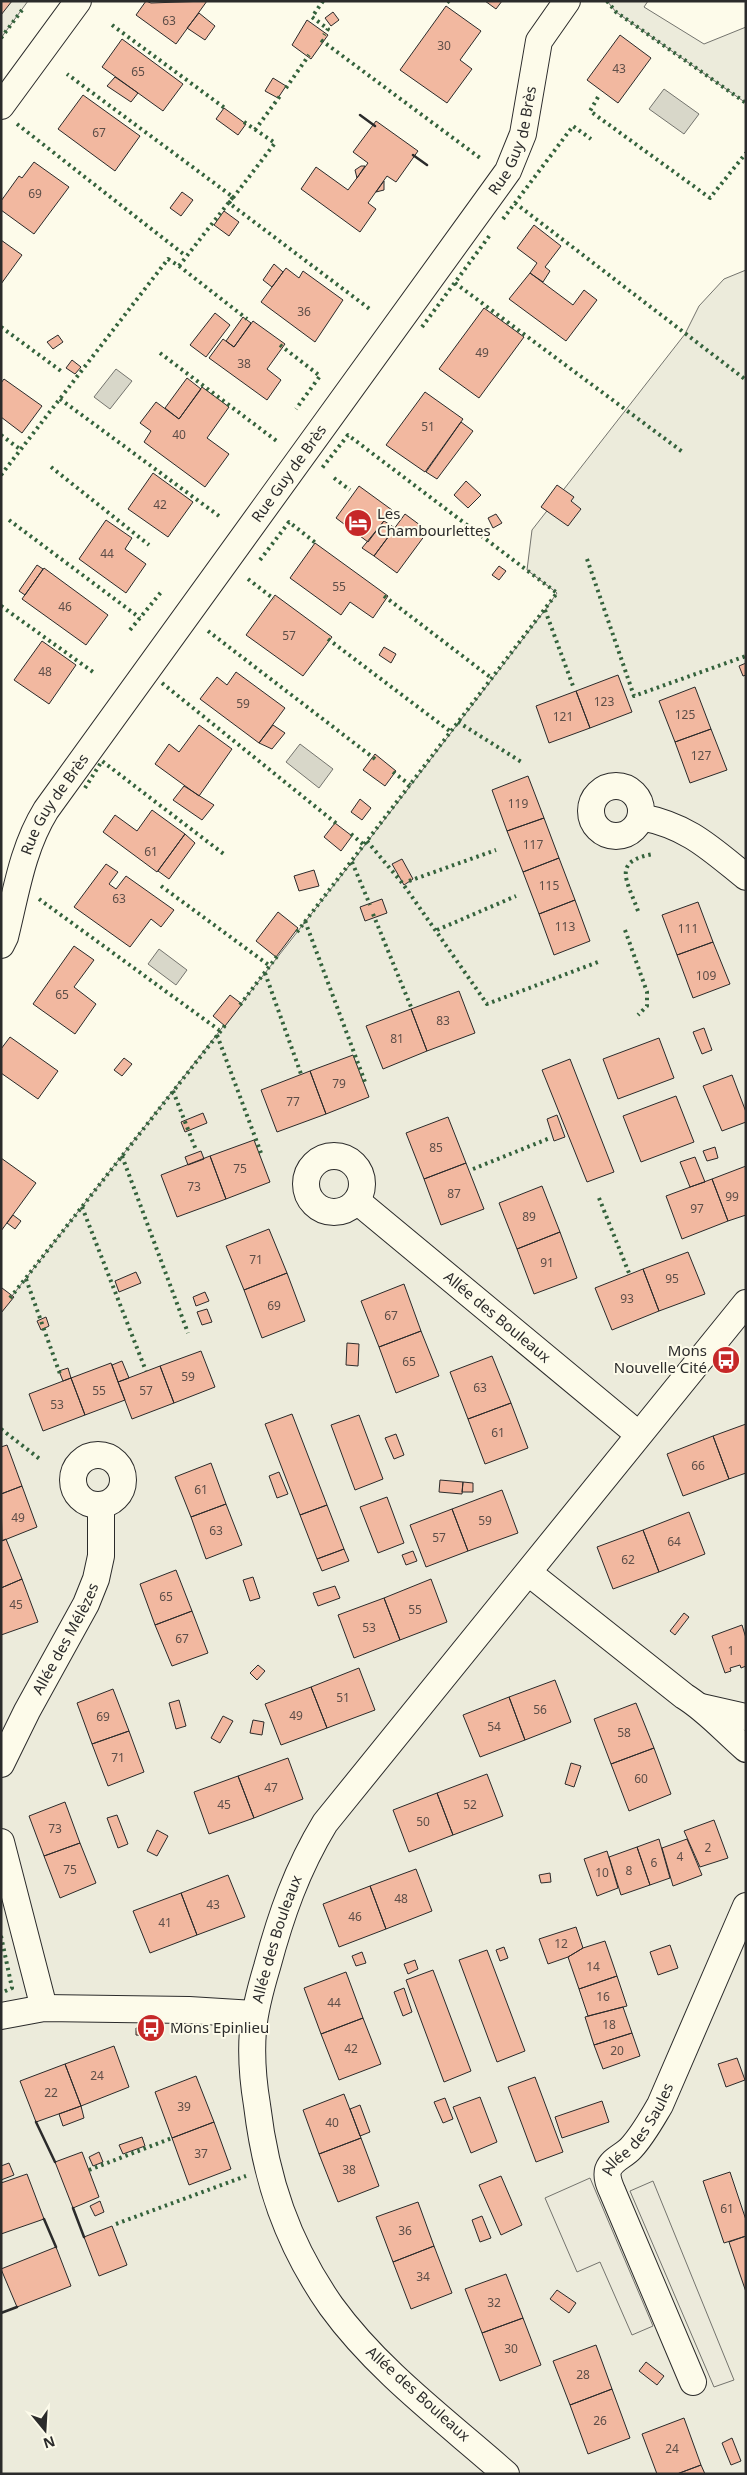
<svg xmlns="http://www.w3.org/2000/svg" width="747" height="2475" viewBox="0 0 747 2475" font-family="'Noto Sans',sans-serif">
<rect width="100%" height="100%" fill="#fdfbea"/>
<!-- green -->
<path fill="#ecebdb" stroke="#74746e" d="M1,1H28L1,38Z
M607,1H648L644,7L704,44L746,27V103L616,12Z
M746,270V2474H1V1310L352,862L545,610L557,593L527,570L532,530L685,334L699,306L724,279Z"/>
<!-- parking -->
<path fill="#eceadb" stroke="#74746e" d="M590,2178L653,2326L632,2335L600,2262L577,2272L545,2198Z
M653,2181L734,2380L714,2387L630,2191Z"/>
<!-- water -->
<path fill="#d8d7c9" stroke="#74746e" d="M664,89L699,114L684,134L649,109Z
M116,369L132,381L110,409L94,397Z
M300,744L333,769L319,788L286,762Z
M159,949L187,970L176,985L148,964Z"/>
<!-- building -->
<path fill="#f2b8a0" stroke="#2b2b2b" d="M1,1H12L1,15Z
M146,1L151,3L207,1L176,44L136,15Z
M485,1H502L496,9Z
M446,6L481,31L460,60L472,69L447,103L400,70Z
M333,12L339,20L331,26L325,18Z
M199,13L215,26L205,40L187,28Z
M307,20L328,35L311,59L292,45Z
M620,35L651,58L618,103L587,80Z
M122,39L183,84L163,111L102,67Z
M115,77L138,93L131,102L107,86Z
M273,78L286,86L278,98L265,91Z
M83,95L140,136L115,171L58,129Z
M224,108L246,124L238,135L216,119Z
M376,121L418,151L396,182L387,176L368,203L376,209L360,232L301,189L316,167L348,190L368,163L353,152Z
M34,162L69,187L34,234L1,210V201L19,176L22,178Z
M361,166H365L357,178L355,170Z
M384,181V190L376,192Z
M182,192L193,200L181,216L170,208Z
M224,211L239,222L229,236L214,225Z
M534,225L561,246L545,267L550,271L543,282L530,273L537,263L517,248Z
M1,240L22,255L1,284Z
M274,264L283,272L272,287L263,280Z
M286,268L299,278L303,271L343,300L315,342L261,302Z
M530,273L573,305L584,290L597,300L566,341L509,299Z
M484,308L524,337L479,398L439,369Z
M215,313L230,325L206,357L190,345Z
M243,317L251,323L234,347L226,341Z
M253,321L285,344L267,369L281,380L267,400L209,358L223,339L234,347Z
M58,335L63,342L53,349L47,342Z
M72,360L81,367L75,374L66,368Z
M187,378L201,389L179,419L165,408Z
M4,379L42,406L22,433L1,417V383Z
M202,387L229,407L207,438L229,454L205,487L144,442L151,431L140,423L156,402L179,419Z
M425,392L463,419L425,472L386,445Z
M461,422L473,431L437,479L426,472Z
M153,473L193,502L168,537L128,509Z
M466,481L481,495L468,508L454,495Z
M557,485L574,497L571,501L581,509L568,526L541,507Z
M359,486L392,510L368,542L336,518Z
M405,514L428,531L397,573L374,556Z
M496,514L502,523L493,528L488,518Z
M106,520L132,538L125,549L146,564L126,593L79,559Z
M384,521L395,528L374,556L362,548Z
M315,543L388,596L373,618L350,602L341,615L290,578Z
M37,565L43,569L25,595L19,591Z
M499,566L506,571L499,580L492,575Z
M44,568L108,615L86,645L22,599Z
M275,595L332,637L303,676L246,635Z
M42,641L76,665L49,704L14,680Z
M384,647L396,654L391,663L379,655Z
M746,663V675L743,676L739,666Z
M236,672L285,708L259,743L200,699L217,677L227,685Z
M618,675L632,712L590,728L576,691Z
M695,687L711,729L675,742L659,701Z
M576,691L590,728L549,743L536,706Z
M199,725L232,749L199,796L155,764L169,744L179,752Z
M273,725L285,733L272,749L259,743Z
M711,729L727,770L690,783L675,742Z
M375,754L396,771L385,786L363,770Z
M528,776L544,818L507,831L492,790Z
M184,786L214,805L202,820L173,800Z
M360,799L371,808L362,820L351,812Z
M152,810L185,834L157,872L103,832L115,815L137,831Z
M544,818L559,858L523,872L507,831Z
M335,823L352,836L341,851L324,837Z
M185,834L195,843L169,879L158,871Z
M559,858L575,900L539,914L523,872Z
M402,859L413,879L404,885L392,864Z
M106,864L118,872L109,884L116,889L126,876L174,910L161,927L151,919L130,947L74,907Z
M314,870L319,886L299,891L294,876Z
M382,899L387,913L365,921L360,907Z
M575,900L590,941L554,955L539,914Z
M698,902L713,942L677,955L662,915Z
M278,912L298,928L276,957L256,941Z
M713,942L730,984L693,998L677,955Z
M74,946L94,960L74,987L96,1004L75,1034L33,1004Z
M459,991L475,1033L427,1051L411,1009Z
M230,995L242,1004L225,1026L213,1016Z
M411,1009L427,1051L383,1069L366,1026Z
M704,1028L712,1050L702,1054L693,1032Z
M10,1037L58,1071L38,1099L1,1073V1049Z
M659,1038L674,1078L618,1099L603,1059Z
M353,1055L369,1097L326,1114L310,1071Z
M124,1058L132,1064L122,1076L114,1070Z
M570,1059L614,1172L587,1182L542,1070Z
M310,1071L326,1114L277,1132L261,1090Z
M732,1075L746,1112V1122L722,1131L703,1086Z
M676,1096L694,1142L641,1162L623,1116Z
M203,1113L207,1123L185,1132L181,1122Z
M557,1115L565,1137L554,1141L547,1119Z
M448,1117L466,1163L424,1179L406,1133Z
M254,1140L270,1182L226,1199L210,1156Z
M715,1147L718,1158L707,1161L703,1151Z
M201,1151L204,1159L188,1165L185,1157Z
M210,1156L226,1199L177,1217L161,1175Z
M695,1157L705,1182L690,1187L680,1162Z
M1,1158L36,1183L1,1231Z
M466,1163L484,1209L441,1225L424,1179Z
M746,1166V1215L728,1221L712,1179Z
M712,1179L728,1221L682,1239L666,1196Z
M542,1186L560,1232L517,1249L499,1203Z
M13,1215L21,1221L15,1229L7,1223Z
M269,1229L287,1273L244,1290L226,1246Z
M560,1232L577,1278L534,1294L517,1249Z
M688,1252L705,1294L659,1311L643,1269Z
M643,1269L659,1311L612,1330L595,1288Z
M136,1272L141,1283L119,1292L115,1281Z
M287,1273L305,1321L262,1338L244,1290Z
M404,1284L421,1331L379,1347L361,1301Z
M2,1288L14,1297L1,1313V1289Z
M205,1292L209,1301L196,1306L193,1297Z
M207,1309L212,1322L202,1325L197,1312Z
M46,1317L49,1326L41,1330L37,1321Z
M421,1331L439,1376L396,1393L379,1347Z
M347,1343L359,1344L358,1366L346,1365Z
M201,1351L215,1387L174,1403L160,1366Z
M492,1356L511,1403L468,1419L450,1372Z
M122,1361L129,1378L118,1382L112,1365Z
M111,1363L125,1400L85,1415L71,1378Z
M160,1366L174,1403L132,1419L118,1382Z
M68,1368L71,1378L63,1381L59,1371Z
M71,1378L85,1415L43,1431L29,1394Z
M511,1403L528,1448L485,1464L468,1419Z
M292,1414L327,1505L300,1515L265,1424Z
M359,1415L383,1479L355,1490L331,1425Z
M746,1424V1473L729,1479L713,1436Z
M396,1434L404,1455L394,1459L385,1438Z
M713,1436L729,1479L683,1496L667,1454Z
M7,1445L22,1486L1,1494V1447Z
M211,1463L226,1504L191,1517L175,1477Z
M279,1472L288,1494L277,1498L269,1476Z
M440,1480L463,1482L462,1494L439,1492Z
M463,1482L473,1483V1492H462Z
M22,1486L37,1527L2,1541L1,1494Z
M502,1490L518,1533L468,1551L452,1509Z
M387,1497L404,1543L378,1553L360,1507Z
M226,1504L242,1545L206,1559L191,1517Z
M327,1505L344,1549L317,1559L300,1515Z
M452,1509L468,1551L426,1567L410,1525Z
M689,1512L705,1554L659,1572L643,1530Z
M643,1530L659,1572L613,1589L597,1547Z
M6,1539L22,1579L1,1588V1541Z
M344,1549L349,1561L322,1571L317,1559Z
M413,1551L417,1561L406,1565L402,1555Z
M176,1570L192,1611L155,1625L140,1584Z
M253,1577L260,1598L250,1601L243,1580Z
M22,1579L38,1622L1,1635V1588Z
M431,1579L447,1622L400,1640L384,1598Z
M335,1586L340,1598L318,1606L313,1593Z
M384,1598L400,1640L354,1658L338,1615Z
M192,1611L208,1653L172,1666L155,1625Z
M684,1613L689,1617L675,1635L670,1631Z
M742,1625L746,1638V1666L741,1668L740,1665L730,1668L731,1671L725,1673L712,1636Z
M258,1665L265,1671L257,1680L250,1673Z
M359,1668L375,1710L327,1728L311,1687Z
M555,1680L571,1722L525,1740L509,1697Z
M311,1687L327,1728L281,1745L265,1704Z
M113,1689L129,1731L92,1744L77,1703Z
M509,1697L525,1740L480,1757L463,1715Z
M179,1700L186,1726L176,1729L169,1703Z
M636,1703L654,1748L611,1764L594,1719Z
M223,1716L233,1721L220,1743L211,1738Z
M253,1720L264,1722L262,1735L250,1733Z
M129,1731L144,1772L108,1786L92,1744Z
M654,1748L671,1794L629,1811L611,1764Z
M288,1758L303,1799L254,1818L238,1776Z
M571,1763L581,1766L574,1787L565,1784Z
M487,1774L503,1816L453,1835L437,1793Z
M238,1776L254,1818L209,1834L194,1792Z
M437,1793L453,1835L409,1852L393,1810Z
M65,1802L80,1843L44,1856L29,1816Z
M117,1815L128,1844L118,1848L107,1818Z
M714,1820L728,1858L700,1867L684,1831Z
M157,1830L168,1836L157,1856L147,1851Z
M659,1839L670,1878L650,1885L637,1847Z
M687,1839L702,1875L673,1886L662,1848Z
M80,1843L96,1883L60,1898L44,1856Z
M637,1847L650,1885L621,1895L609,1857Z
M607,1851L618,1888L597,1896L584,1859Z
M416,1869L432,1911L386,1929L370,1886Z
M550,1873L551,1882L541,1883L539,1875Z
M228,1875L245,1917L197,1935L181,1893Z
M370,1886L386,1929L339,1947L323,1904Z
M181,1893L197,1935L150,1953L133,1911Z
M576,1927L583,1948L568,1957L548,1964L539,1939Z
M605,1941L617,1976L579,1989L568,1957L583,1948Z
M670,1945L678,1968L658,1975L650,1952Z
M504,1947L508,1958L500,1961L496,1950Z
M487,1950L525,2051L497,2062L459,1960Z
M362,1952L366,1963L356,1966L352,1956Z
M415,1960L418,1969L408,1974L404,1964Z
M433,1970L471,2071L444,2082L406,1980Z
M346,1972L363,2018L321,2034L304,1988Z
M617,1976L627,2006L588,2016L579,1989Z
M404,1988L412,2012L403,2016L394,1992Z
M623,2007L632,2033L594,2045L585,2017Z
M363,2018L381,2064L339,2080L321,2034Z
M136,2028L151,2029L150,2036L136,2035Z
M632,2033L640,2056L603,2069L594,2045Z
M114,2046L129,2087L81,2106L65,2064Z
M737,2058L745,2080L726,2087L718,2064Z
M65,2064L81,2106L36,2122L20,2081Z
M196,2076L214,2122L172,2138L155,2092Z
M535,2077L563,2152L536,2162L508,2087Z
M344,2094L361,2138L319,2154L303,2110Z
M480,2097L497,2142L471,2153L453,2107Z
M445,2098L453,2119L443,2123L434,2102Z
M602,2101L609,2122L562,2138L555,2117Z
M360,2105L370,2132L360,2136L350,2109Z
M81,2106L84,2118L63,2126L59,2114Z
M214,2122L231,2169L189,2185L172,2138Z
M142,2137L145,2146L123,2154L119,2145Z
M361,2138L379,2186L338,2202L319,2154Z
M82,2152L99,2197L73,2208L55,2162Z
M99,2152L103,2162L93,2166L89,2157Z
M9,2163L14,2175L1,2180V2166Z
M730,2172L746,2220V2236L724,2243L703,2181Z
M27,2174L44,2219L1,2234V2183Z
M501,2176L522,2225L501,2235L479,2185Z
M100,2201L104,2212L95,2216L90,2206Z
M418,2202L434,2246L393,2262L376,2217Z
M482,2216L491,2238L480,2242L472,2220Z
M112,2226L127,2265L99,2276L84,2237Z
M746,2236V2292L729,2242Z
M434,2246L452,2293L411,2309L393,2262Z
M56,2247L71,2286L17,2307L1,2269Z
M506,2274L523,2318L482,2333L465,2289Z
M557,2290L576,2303L569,2313L550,2299Z
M523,2318L541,2365L500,2381L482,2333Z
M596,2345L612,2389L570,2405L553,2361Z
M646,2362L664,2376L657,2385L639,2371Z
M612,2389L630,2438L588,2454L570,2405Z
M684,2418L701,2465L677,2474H657L642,2434Z
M732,2438L741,2461L731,2465L722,2443Z
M701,2465L705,2474H677Z"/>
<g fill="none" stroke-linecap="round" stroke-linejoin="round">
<defs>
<g id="minor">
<path d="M1,106L78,1"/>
<circle cx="616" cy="811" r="25"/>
<path d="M641,817C688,826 710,848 746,877"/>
<path id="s1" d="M1,945L5,937C16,893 22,849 46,810L508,171L523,134L539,41L567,1"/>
<circle cx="334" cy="1184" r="28"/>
<path id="s2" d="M357,1201L638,1434"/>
<circle cx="98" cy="1480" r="25"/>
<path d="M529,1573L684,1696C707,1710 725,1731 746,1749"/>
<path d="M701,1707L746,1717"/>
<path id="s3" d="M1,1764L27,1711L86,1604L96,1579L101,1556V1506"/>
<path d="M1,1842L44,2008"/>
<path d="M1,2016L44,2008L189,2010L254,2014"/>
<path id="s4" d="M693,2382L613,2193C610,2186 606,2178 608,2170C612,2159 624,2156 631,2148C643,2135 651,2120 660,2105L746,1906"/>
<path id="s5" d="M506,2474C446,2421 378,2371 331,2306C287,2243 266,2180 257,2105C253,2081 251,2054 253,2030C255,2008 261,1987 267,1967C281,1915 297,1869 325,1823L746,1303"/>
</g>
</defs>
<!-- minor casing -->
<use href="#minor" stroke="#2b2b2b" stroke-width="28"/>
<!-- minor -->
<use href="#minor" stroke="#fdfbea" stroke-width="26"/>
<!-- hedge -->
<path stroke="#34623c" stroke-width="4" stroke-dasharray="2.5 4" stroke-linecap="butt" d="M323,1L312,17L328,29L324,35
M448,1L453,5
M607,1L616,12L746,103
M112,25L226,109
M1,38L22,10
M321,40L480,158
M286,88L309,55
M598,97L590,111L710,198L746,153
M244,122L275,143L229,203L371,310
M17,124L186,256
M255,130L280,96
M515,203L746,380
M503,219L573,126L591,139
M179,266L247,319
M455,283L684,453
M1,327L61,371
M422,327L490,235
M280,345L320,376L296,409
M160,353L278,442
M60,399L219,516
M1,435L21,450
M51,467L149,545
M1,475L168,259L179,266L233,197L67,74
M334,478L350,490
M9,520L140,618
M587,559L634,696L746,656
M260,560L289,522L317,544
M248,579L274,599
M384,596L490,677
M1,606L93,672
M545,610L573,686
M130,630L162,591
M208,631L375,759
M328,639L451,732
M162,683L337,824
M458,722L523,763
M393,772L410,785
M85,788L102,761L225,855
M351,834L364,845
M367,841L403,884L487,1004L598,962
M352,862L370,905
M409,881L496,850
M161,886L270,966
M39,899L219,1030
M638,911C627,880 611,861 654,854
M373,914L411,1007
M305,921L365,1082
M437,930L516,896
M625,930L647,992V1006L638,1015
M297,932L557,593L348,435L322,468
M265,973L301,1074
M240,1005L278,955
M217,1035L261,1153
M173,1091L196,1150
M122,1156L188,1333
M473,1169L550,1138
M599,1198L629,1273
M82,1207L146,1371
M26,1279L60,1374
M10,1298L227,1023
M1,1429L41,1460
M1,1936L12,1988L1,1993
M89,2170L172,2138
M116,2224L246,2176"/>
<!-- wall -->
<path stroke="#2b2b2b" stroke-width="2.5" d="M360,115L375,126
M413,155L427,165
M36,2122L55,2162
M73,2208L84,2237
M44,2219L56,2247
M1,2313L17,2307"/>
</g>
<!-- icons -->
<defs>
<symbol id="hotel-disc" viewBox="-11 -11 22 22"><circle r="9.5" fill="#c62828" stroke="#fdfbea"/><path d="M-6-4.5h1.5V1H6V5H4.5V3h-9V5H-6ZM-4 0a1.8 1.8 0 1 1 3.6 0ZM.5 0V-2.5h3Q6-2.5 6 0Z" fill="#fff"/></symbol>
<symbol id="bus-disc" viewBox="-11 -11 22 22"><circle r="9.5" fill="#c62828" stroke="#fdfbea"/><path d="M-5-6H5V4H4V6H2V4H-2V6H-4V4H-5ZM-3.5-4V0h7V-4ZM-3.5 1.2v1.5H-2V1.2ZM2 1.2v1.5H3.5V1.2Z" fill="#fff"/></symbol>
</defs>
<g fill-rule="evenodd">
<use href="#hotel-disc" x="342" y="507" width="32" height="32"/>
<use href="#bus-disc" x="710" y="1344" width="32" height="32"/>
<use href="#bus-disc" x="135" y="2012" width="32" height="32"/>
</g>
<g text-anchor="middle" stroke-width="4" stroke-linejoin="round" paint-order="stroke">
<!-- number labels -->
<g font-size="12" fill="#5d4e48">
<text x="169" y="25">63</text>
<text x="444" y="50">30</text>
<text x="619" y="73">43</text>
<text x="138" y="76">65</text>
<text x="99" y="137">67</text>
<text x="35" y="198">69</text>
<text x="304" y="316">36</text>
<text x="482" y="357">49</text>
<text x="244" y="368">38</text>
<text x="428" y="431">51</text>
<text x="179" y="439">40</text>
<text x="160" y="509">42</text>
<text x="107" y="558">44</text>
<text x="339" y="591">55</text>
<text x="65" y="611">46</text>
<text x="289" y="640">57</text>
<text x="45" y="676">48</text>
<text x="604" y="706">123</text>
<text x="243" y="708">59</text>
<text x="685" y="719">125</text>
<text x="563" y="721">121</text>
<text x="701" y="760">127</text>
<text x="518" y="808">119</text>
<text x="533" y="849">117</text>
<text x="151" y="856">61</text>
<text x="549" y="890">115</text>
<text x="119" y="903">63</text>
<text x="565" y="931">113</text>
<text x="688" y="933">111</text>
<text x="706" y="980">109</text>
<text x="62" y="999">65</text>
<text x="443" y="1025">83</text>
<text x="397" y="1043">81</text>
<text x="339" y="1088">79</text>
<text x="293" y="1106">77</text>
<text x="436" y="1152">85</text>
<text x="240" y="1173">75</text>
<text x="194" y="1191">73</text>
<text x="454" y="1198">87</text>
<text x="732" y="1201">99</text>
<text x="697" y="1213">97</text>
<text x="529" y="1221">89</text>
<text x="256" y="1264">71</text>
<text x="547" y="1267">91</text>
<text x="672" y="1283">95</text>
<text x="627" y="1303">93</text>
<text x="274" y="1310">69</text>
<text x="391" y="1320">67</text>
<text x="409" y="1366">65</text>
<text x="188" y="1381">59</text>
<text x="480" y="1392">63</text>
<text x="99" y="1395">55</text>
<text x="146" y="1395">57</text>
<text x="57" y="1409">53</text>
<text x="498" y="1437">61</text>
<text x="698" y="1470">66</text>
<text x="201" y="1494">61</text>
<text x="18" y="1522">49</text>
<text x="485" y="1525">59</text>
<text x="216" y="1535">63</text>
<text x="439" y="1542">57</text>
<text x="674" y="1546">64</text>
<text x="628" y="1564">62</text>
<text x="166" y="1601">65</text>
<text x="16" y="1609">45</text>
<text x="415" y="1614">55</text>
<text x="369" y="1632">53</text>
<text x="182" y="1643">67</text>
<text x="731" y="1655">1</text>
<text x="343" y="1702">51</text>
<text x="540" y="1714">56</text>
<text x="296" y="1720">49</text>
<text x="103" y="1721">69</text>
<text x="494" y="1731">54</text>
<text x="624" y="1737">58</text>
<text x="118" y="1762">71</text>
<text x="641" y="1783">60</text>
<text x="271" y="1792">47</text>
<text x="224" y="1809">45</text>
<text x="470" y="1809">52</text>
<text x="423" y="1826">50</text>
<text x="55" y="1833">73</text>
<text x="708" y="1852">2</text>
<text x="680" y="1861">4</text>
<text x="654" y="1867">6</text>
<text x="70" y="1874">75</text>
<text x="629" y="1875">8</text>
<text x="602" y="1877">10</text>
<text x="401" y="1903">48</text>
<text x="213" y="1909">43</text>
<text x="355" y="1921">46</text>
<text x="165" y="1927">41</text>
<text x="561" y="1948">12</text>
<text x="593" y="1971">14</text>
<text x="603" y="2001">16</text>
<text x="334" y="2007">44</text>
<text x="609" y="2029">18</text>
<text x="351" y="2053">42</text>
<text x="617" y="2055">20</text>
<text x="97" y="2080">24</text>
<text x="51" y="2097">22</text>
<text x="184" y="2111">39</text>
<text x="332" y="2127">40</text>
<text x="201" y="2158">37</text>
<text x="349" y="2174">38</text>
<text x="727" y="2213">61</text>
<text x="405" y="2235">36</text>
<text x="423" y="2281">34</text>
<text x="494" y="2307">32</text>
<text x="511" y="2353">30</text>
<text x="583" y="2379">28</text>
<text x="600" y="2425">26</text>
<text x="672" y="2453">24</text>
</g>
<!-- street labels -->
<g font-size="15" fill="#2b2b2b" stroke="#fdfbea">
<text dy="5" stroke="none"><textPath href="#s1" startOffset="962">Rue Guy de Brès</textPath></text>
<text dy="5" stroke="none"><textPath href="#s1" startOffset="558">Rue Guy de Brès</textPath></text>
<text dy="5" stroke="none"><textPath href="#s1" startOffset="152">Rue Guy de Brès</textPath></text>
<text dy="5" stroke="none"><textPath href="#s2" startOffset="182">Allée des Bouleaux</textPath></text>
<text dy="5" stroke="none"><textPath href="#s3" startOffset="141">Allée des Mélèzes</textPath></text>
<text dy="5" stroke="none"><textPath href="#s5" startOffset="629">Allée des Bouleaux</textPath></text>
<text dy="5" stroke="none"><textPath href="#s4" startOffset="280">Allée des Saules</textPath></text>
<text transform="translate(418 2394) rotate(42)" y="5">Allée des Bouleaux</text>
</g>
<!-- poi labels -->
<g font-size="15" fill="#2b2b2b" stroke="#fdfbea" text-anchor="start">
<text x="377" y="519">Les<tspan x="377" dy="17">Chambourlettes</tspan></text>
<text x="707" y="1356" text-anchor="end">Mons<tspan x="707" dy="17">Nouvelle Cité</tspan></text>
<text x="170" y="2033">Mons Epinlieu</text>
</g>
</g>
<!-- border -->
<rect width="747" height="2475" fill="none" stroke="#2b2b2b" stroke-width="5"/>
<!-- north arrow -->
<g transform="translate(45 2430) rotate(162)" stroke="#fdfbea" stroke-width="4" paint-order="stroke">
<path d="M0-4L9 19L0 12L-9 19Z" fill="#2b2b2b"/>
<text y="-8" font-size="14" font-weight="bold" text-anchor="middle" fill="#2b2b2b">N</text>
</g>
</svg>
